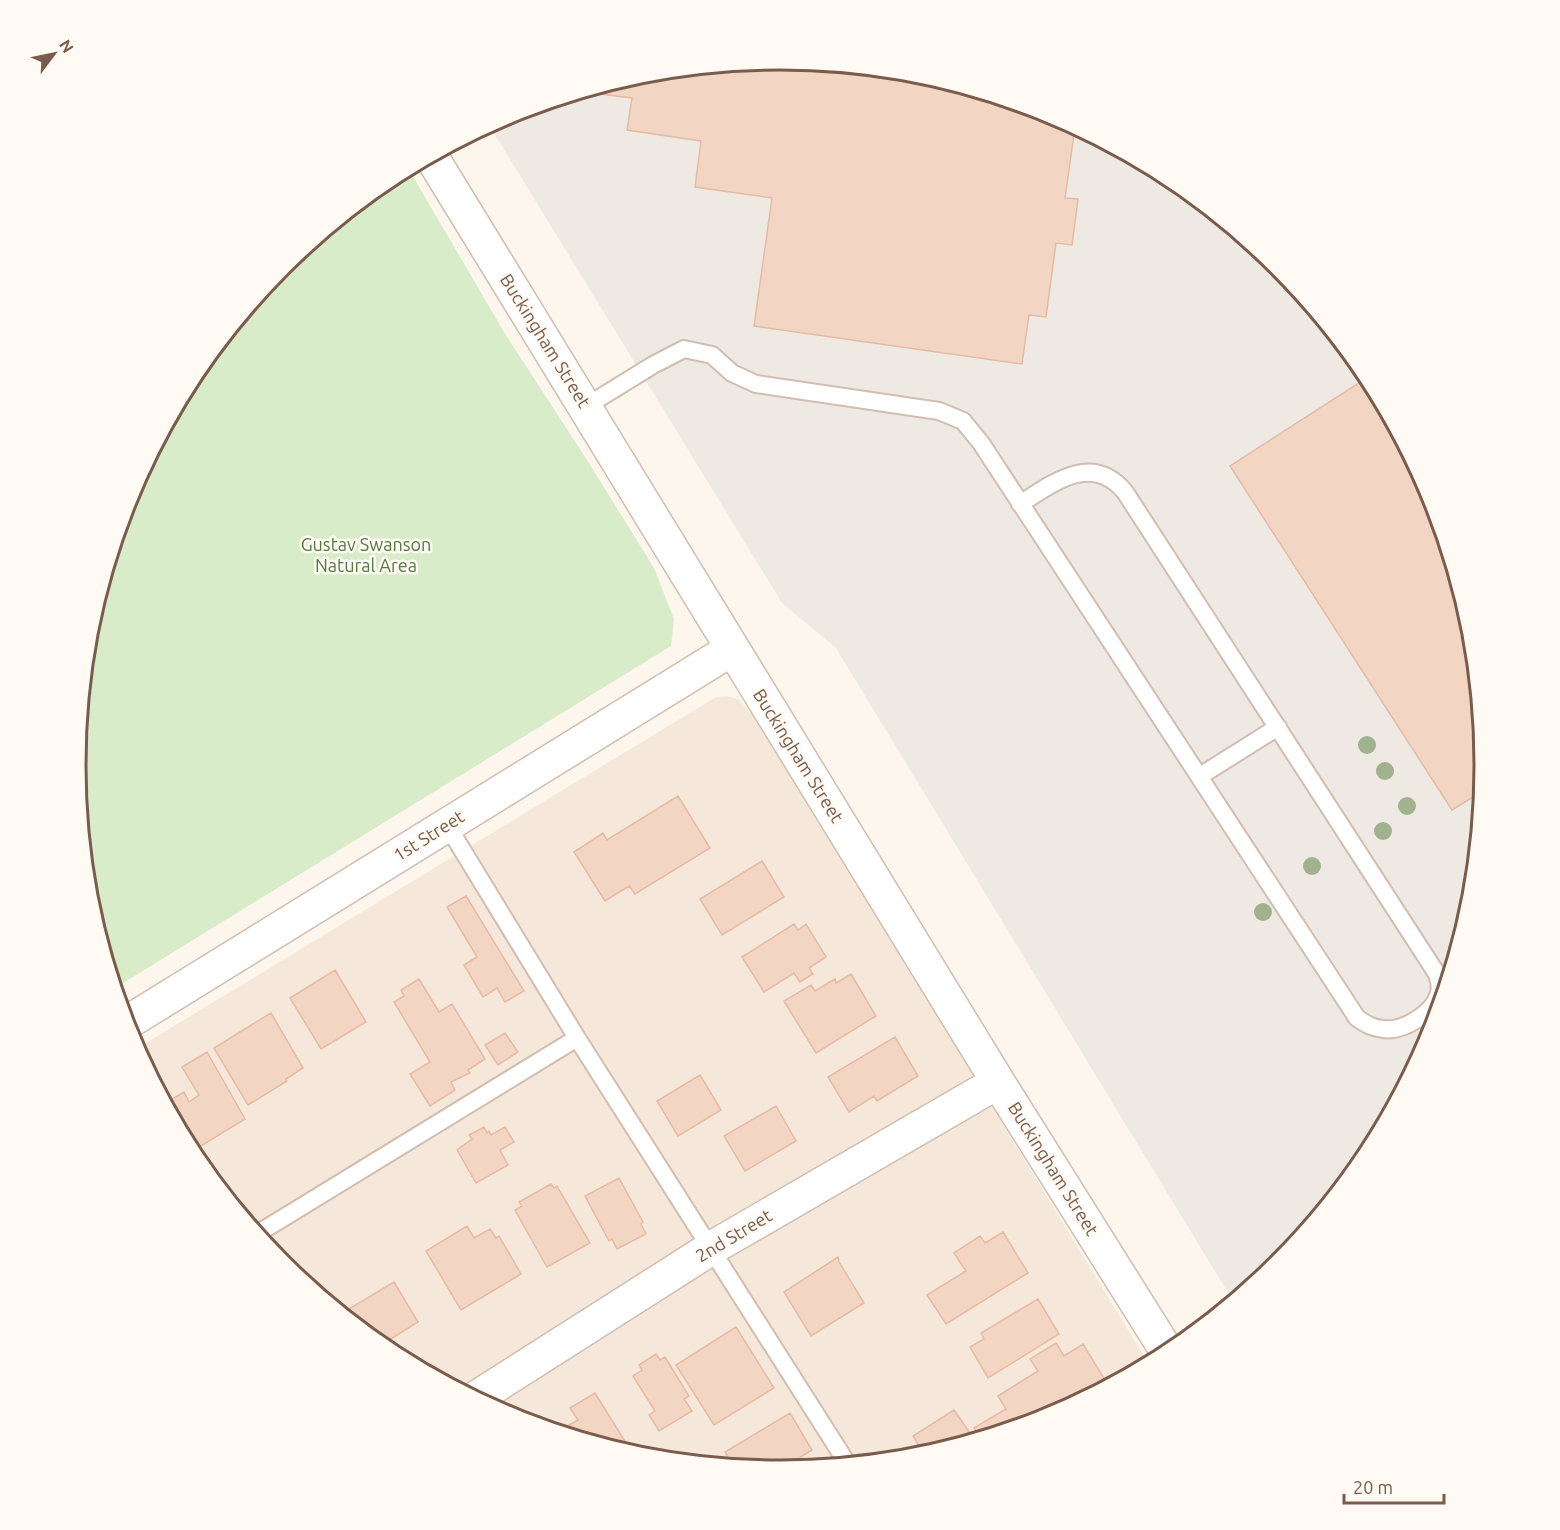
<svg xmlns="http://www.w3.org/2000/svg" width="1560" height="1530" viewBox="0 0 1560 1530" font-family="Ubuntu,sans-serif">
<rect width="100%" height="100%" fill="#fdf6ec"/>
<!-- residential -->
<path fill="#f5e8da" d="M727,696L738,699L753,715L1149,1364L1049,1416L917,1457L780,1470L642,1456L510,1416L388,1351L281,1263L194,1156L136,1049L716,697Z"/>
<!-- industrial -->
<path fill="#efe9e4" d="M780,60L918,74L1050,114L1172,179L1279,267L1366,374L1431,496L1472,628L1485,765L1471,903L1431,1035L1366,1157L1278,1264L1233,1301L836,648L782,603L489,125L511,114L643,73Z"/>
<!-- green -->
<path fill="#d8ecc9" d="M408,168L504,332L587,460L654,568L674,619L671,646L115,988L88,902L75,765L89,627L129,495L194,373L282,266L389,179Z"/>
<!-- building -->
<path fill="#f3d5c3" stroke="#e6bba3" stroke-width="1.5" d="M780,60L895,71L894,78L967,89L1050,114L1075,127L1065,198L1078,199L1072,245L1056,243L1046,317L1029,315L1022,364L754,326L772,198L695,187L701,141L627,130L632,98L601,94L603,86L643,73Z
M1368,377L1431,496L1472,628L1485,765L1483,791L1452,810L1230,466Z
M678,796L710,848L635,894L629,886L605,901L574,852L603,833L607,840Z
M762,861L784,897L722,935L700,899Z
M466,896L524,991L505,1002L497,988L483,997L464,965L477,957L447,907Z
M794,924L798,930L806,924L826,957L809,968L813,974L800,982L794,973L764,992L742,957Z
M335,970L366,1022L321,1049L290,998Z
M851,974L876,1016L816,1053L784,1001L811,985L815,991L835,979L836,983Z
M419,979L439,1012L452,1004L485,1059L468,1070L470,1073L451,1082L455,1090L430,1106L410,1074L430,1062L394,1002L404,996L401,990Z
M271,1013L303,1068L286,1079L287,1081L248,1105L214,1048Z
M505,1033L518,1052L498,1065L485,1045Z
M895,1037L918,1076L877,1101L874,1096L849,1112L828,1077Z
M207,1052L245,1119L191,1152L165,1103L184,1092L189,1102L199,1095L182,1067Z
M700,1075L721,1110L678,1136L657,1101Z
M776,1106L796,1141L745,1171L724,1136Z
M484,1127L487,1133L489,1131L491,1135L505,1127L514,1142L500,1150L508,1165L476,1183L457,1150L472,1139L469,1135Z
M619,1178L643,1222L641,1224L646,1234L617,1249L612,1239L609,1241L585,1196Z
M551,1184L554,1188L557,1186L590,1243L547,1267L515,1210L522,1206L519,1202Z
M467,1226L474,1238L490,1229L496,1238L499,1236L521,1274L461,1310L426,1251Z
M1003,1232L1028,1273L946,1324L927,1295L966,1271L954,1253L980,1236L985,1243Z
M838,1257L839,1262L864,1303L811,1336L784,1292Z
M394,1282L418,1322L381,1345L342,1313Z
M1038,1299L1059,1334L988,1378L970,1347L984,1339L981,1333Z
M736,1327L774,1388L714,1425L676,1365Z
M1056,1343L1064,1356L1083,1344L1108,1385L1049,1416L980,1438L974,1428L1006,1409L998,1396L1038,1371L1030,1359Z
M656,1354L660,1360L665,1357L689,1396L684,1399L692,1411L659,1431L649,1415L655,1411L633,1376L642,1370L639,1365Z
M595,1393L626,1443L616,1448L573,1436L575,1435L569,1425L578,1420L570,1408Z
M954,1410L970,1433L966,1435L970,1440L924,1454L913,1436Z
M790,1413L812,1450L780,1470L733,1465L725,1452Z"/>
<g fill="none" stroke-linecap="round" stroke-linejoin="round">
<defs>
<path id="service" d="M585,407L653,365L684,349L712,355L732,373L756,384L939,411L963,421L981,443L1357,1018C1366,1024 1372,1028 1383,1029C1403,1032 1434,1013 1439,993C1441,986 1439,981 1437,974L1125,492C1092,452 1053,483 1020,504
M1200,776L1278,727
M447,825L577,1038L847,1463
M257,1234L577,1038"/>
<path id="minor" d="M431,156L998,1082L1168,1353
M125,1024L732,649
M476,1398L710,1249L998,1082"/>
</defs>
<!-- service casing -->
<use href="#service" stroke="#d1beb0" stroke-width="20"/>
<!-- minor casing -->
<use href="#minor" stroke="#d1beb0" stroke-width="36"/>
<!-- service -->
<use href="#service" stroke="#fff" stroke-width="16"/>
<!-- minor -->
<use href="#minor" stroke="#fff" stroke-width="33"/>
</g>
<!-- trees -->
<g fill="#a0b28e">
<circle cx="1367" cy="745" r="9"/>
<circle cx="1385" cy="771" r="9"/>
<circle cx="1407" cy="806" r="9"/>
<circle cx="1383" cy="831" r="9"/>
<circle cx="1312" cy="866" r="9"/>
<circle cx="1263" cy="912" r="9"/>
</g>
<g text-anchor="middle" stroke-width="5" stroke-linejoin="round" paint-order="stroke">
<!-- street labels -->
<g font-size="18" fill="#7a5c4d" stroke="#fffaf3">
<text transform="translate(545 341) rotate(58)" y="6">Buckingham Street</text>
<text transform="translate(798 756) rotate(58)" y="6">Buckingham Street</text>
<text transform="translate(429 836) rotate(-32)" y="6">1st Street</text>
<text transform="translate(1053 1169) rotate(58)" y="6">Buckingham Street</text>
<text transform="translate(734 1236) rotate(-31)" y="6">2nd Street</text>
</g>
<!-- park labels -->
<g font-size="18" fill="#537a41" stroke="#fffaf3">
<text x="366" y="551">Gustav Swanson<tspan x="366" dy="21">Natural Area</tspan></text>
</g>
</g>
<!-- crop -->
<path d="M0 0H1560V1530H0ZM780 70H780A694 694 0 0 1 1474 764V766A694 694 0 0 1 780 1460H780A694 694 0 0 1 86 766V764A694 694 0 0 1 780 70Z" fill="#fffaf3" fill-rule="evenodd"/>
<path fill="none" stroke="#7a5c4d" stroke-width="3" d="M780 70H780A694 694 0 0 1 1474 764V766A694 694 0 0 1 780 1460H780A694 694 0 0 1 86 766V764A694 694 0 0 1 780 70Z"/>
<!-- north arrow -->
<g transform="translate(54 54) rotate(58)" stroke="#fffaf3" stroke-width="4.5" paint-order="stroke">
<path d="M0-4.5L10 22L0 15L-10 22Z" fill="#7a5c4d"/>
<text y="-9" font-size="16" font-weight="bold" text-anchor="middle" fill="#7a5c4d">N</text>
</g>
<!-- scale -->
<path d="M1344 1494v9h100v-9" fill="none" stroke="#7a5c4d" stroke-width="3"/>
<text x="1353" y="1494" font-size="18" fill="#7a5c4d" stroke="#fffaf3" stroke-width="4.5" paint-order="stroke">20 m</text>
</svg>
